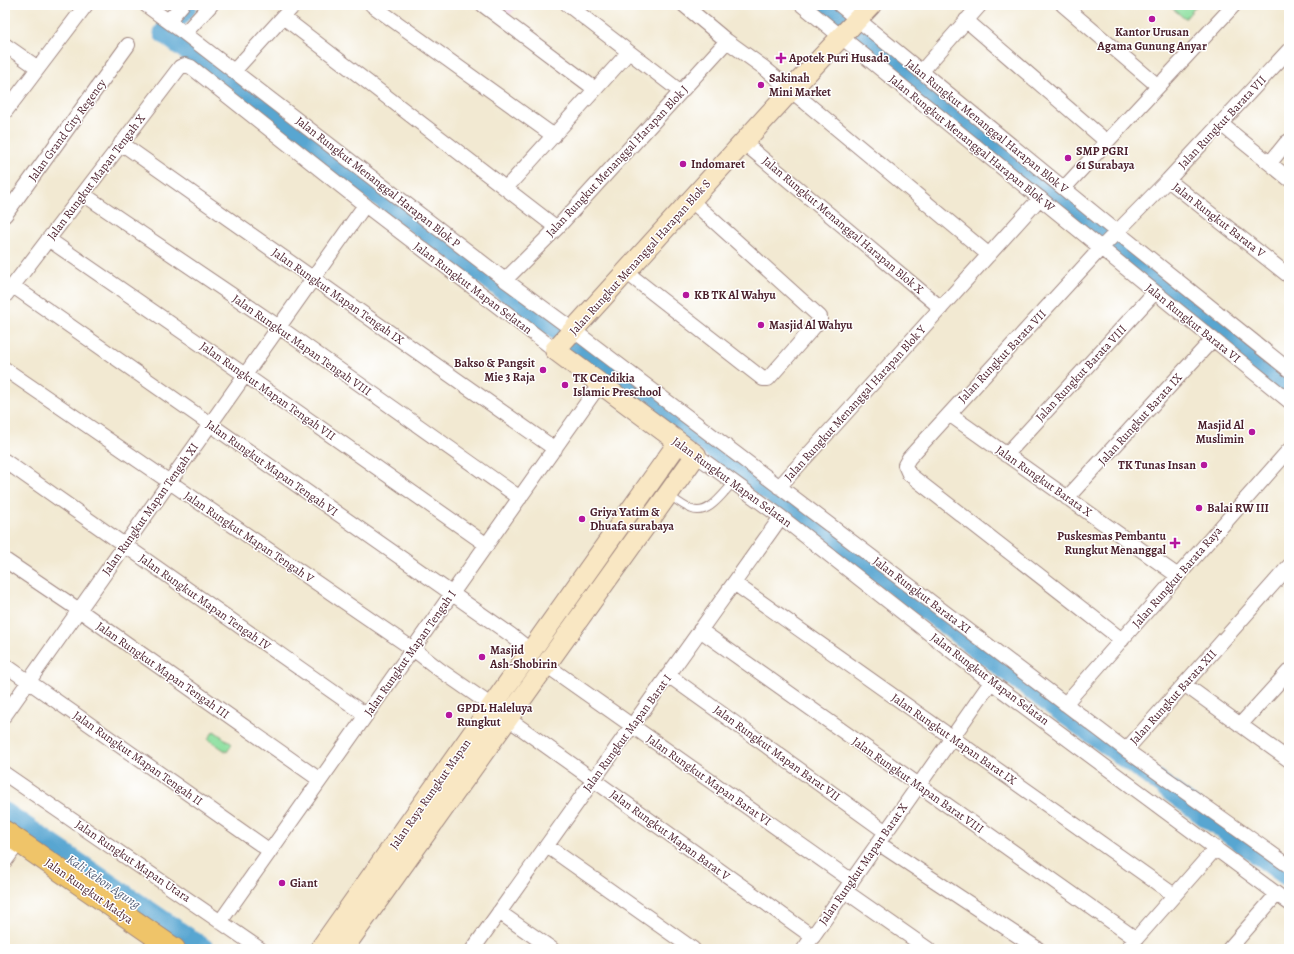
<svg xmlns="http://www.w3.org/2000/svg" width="1294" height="954" viewBox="0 0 1294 954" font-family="Alegreya,serif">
<rect width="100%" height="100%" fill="#fff"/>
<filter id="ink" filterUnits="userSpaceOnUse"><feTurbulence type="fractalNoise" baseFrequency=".025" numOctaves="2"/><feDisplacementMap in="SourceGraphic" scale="8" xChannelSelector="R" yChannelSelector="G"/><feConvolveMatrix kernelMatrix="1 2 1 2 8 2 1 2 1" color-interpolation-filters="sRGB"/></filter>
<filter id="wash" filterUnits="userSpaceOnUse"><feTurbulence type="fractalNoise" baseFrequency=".012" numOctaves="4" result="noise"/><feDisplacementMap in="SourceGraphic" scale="16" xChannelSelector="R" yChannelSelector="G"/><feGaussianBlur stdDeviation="0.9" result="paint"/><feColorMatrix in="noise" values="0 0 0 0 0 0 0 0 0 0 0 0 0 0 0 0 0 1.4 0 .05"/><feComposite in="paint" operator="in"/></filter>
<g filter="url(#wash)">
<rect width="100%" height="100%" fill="#f2e9d2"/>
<!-- built -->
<path fill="#efd0e5" d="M491,5H519L507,18Z"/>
<!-- green -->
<path fill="#8ee0a0" stroke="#6c8066" d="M1173,5H1197L1185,19L1171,7Z
M214,731L232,744L227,752L208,739Z"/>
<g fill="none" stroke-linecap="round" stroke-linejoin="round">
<!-- river -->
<path stroke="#58a6d1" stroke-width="21" d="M821,5L1117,245L1289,388
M186,8L164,33L1051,704L1289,877
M5,813L204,949"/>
</g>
</g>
<g filter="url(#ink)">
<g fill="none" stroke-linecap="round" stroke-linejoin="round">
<defs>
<path id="lane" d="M669,495C676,500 683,506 691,509C708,517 723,493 734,482"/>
<path id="street" d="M146,5L183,32L505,280L573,330L1126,750L1289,866
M372,5L554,136
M483,5L595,89
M568,5L681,92
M684,5L727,41L763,67L989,255
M802,5L1101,248L909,458L905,465L909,474L1122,640
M840,5L1117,232L1289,370
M1063,5L1158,86
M283,17L557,228
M966,20L1107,142
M168,21L182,5
M185,33L211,5
M5,45L38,68
M1289,50L1168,180L1101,248L1289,401
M234,71L294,5
M921,72L980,5
M5,112L86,5
M1221,124L1289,179
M121,143L555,449
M744,143L941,308
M1270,163L1286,143L1289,141
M1168,180L1289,276
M506,188L629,52
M1064,188L1234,5
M83,194L279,327L520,498
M5,215L128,45
M48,239L245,375L487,545
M626,272L763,379H768L820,320V317L704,212L691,201
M505,280L557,228L727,41
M13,286L511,635L531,651
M5,296L180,67L185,65L191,67L365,205L555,350
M5,369L413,649L440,670L492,706
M949,414L1178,576
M696,455L781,517L991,682L1289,903
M1006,455L1155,292
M5,461L366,715
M779,487L1040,198
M1067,498L1213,339
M5,560L79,610L320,780
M734,583L1174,895
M700,630L1136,939
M5,665L270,851
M546,665L852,881
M668,675L886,832
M1184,684L1289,760
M1065,704L1289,450
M5,715L365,205
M507,718L813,937
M1240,725L1289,671
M1126,750L1289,566
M5,774L260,949
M878,843L1038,949
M547,846L693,949
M5,861L19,842
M845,891L928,949
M499,912L552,949
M220,922L600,384
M473,949L781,517
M804,949L991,682
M1127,949L1216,848
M1229,949L1277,894"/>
<path id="secondary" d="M320,949L678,443
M343,949L696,455L555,350L791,90L871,5"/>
<path id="primary" d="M5,832L174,949"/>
</defs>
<!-- lane casing -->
<use href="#lane" stroke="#9e847e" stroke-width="9"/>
<!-- street casing -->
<use href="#street" stroke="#9e847e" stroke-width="16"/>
<!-- secondary casing -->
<use href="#secondary" stroke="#9e847e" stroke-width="22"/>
<!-- primary casing -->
<use href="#primary" stroke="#9e847e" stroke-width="24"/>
<!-- lane -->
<use href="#lane" stroke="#fff" stroke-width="7"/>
<!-- street -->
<use href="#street" stroke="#fff" stroke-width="14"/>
<!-- secondary -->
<use href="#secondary" stroke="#f9e7c3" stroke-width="20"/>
<!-- primary -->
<use href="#primary" stroke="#efc469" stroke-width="22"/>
</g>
</g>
<!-- markers -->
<g fill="#b5179e" stroke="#fff" stroke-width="1.5">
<circle cx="1152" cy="19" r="4"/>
<path d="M779 52h4v4h4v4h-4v4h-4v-4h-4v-4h4z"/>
<circle cx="761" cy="85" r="4"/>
<circle cx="1068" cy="158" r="4"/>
<circle cx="683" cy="164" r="4"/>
<circle cx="686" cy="295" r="4"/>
<circle cx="761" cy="325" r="4"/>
<circle cx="543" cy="370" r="4"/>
<circle cx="565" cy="385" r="4"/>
<circle cx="1252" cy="432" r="4"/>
<circle cx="1204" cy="465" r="4"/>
<circle cx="1199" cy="508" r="4"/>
<circle cx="582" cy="519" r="4"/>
<path d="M1173 537h4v4h4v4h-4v4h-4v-4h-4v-4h4z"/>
<circle cx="482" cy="657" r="4"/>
<circle cx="449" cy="715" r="4"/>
<circle cx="282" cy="883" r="4"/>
</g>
<g text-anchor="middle" stroke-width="3" stroke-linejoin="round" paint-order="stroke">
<!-- poi labels -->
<g font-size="12" font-weight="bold" fill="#4a1f2b" stroke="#fff" text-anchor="start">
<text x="1152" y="36" text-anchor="middle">Kantor Urusan<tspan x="1152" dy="14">Agama Gunung Anyar</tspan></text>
<text x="789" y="62">Apotek Puri Husada</text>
<text x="769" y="82">Sakinah<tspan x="769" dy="14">Mini Market</tspan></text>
<text x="1076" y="155">SMP PGRI<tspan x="1076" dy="14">61 Surabaya</tspan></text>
<text x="691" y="168">Indomaret</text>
<text x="694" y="299">KB TK Al Wahyu</text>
<text x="769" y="329">Masjid Al Wahyu</text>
<text x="535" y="367" text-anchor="end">Bakso &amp; Pangsit<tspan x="535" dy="14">Mie 3 Raja</tspan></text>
<text x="573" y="382">TK Cendikia<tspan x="573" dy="14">Islamic Preschool</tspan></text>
<text x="1244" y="429" text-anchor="end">Masjid Al<tspan x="1244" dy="14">Muslimin</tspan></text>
<text x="1196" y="469" text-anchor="end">TK Tunas Insan</text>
<text x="1207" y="512">Balai RW III</text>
<text x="590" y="516">Griya Yatim &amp;<tspan x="590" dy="14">Dhuafa surabaya</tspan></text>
<text x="1166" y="540" text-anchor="end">Puskesmas Pembantu<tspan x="1166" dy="14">Rungkut Menanggal</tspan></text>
<text x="490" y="654">Masjid<tspan x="490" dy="14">Ash-Shobirin</tspan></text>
<text x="457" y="712">GPDL Haleluya<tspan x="457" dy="14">Rungkut</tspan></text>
<text x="290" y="887">Giant</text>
</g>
<!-- street labels -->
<g font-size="12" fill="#4a1f2b" stroke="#fff">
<text transform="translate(1222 122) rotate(-47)" y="4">Jalan Rungkut Barata VII</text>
<text transform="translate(987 126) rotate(39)" y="4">Jalan Rungkut Menanggal Harapan Blok V</text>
<text transform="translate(67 130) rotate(-54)" y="4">Jalan Grand City Regency</text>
<text transform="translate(972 143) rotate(39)" y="4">Jalan Rungkut Menanggal Harapan Blok W</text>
<text transform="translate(617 161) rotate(-47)" y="4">Jalan Rungkut Menanggal Harapan Blok J</text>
<text transform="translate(96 177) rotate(-53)" y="4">Jalan Rungkut Mapan Tengah X</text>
<text transform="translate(378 182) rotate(38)" y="4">Jalan Rungkut Menanggal Harapan Blok P</text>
<text transform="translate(1219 220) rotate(38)" y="4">Jalan Rungkut Barata V</text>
<text transform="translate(843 225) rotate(40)" y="4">Jalan Rungkut Menanggal Harapan Blok X</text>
<text transform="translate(640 257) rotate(-48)" y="4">Jalan Rungkut Menanggal Harapan Blok S</text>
<text transform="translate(473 288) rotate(37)" y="4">Jalan Rungkut Mapan Selatan</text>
<text transform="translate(338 296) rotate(35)" y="4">Jalan Rungkut Mapan Tengah IX</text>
<text transform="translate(1193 323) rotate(39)" y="4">Jalan Rungkut Barata VI</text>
<text transform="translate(302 345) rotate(35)" y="4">Jalan Rungkut Mapan Tengah VIII</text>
<text transform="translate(1002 356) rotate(-47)" y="4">Jalan Rungkut Barata VII</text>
<text transform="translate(1081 373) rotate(-47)" y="4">Jalan Rungkut Barata VIII</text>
<text transform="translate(268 391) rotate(35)" y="4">Jalan Rungkut Mapan Tengah VII</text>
<text transform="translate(855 403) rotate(-48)" y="4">Jalan Rungkut Menanggal Harapan Blok Y</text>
<text transform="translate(1140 419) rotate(-48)" y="4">Jalan Rungkut Barata IX</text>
<text transform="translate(272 468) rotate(35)" y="4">Jalan Rungkut Mapan Tengah VI</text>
<text transform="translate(1044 481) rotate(35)" y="4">Jalan Rungkut Barata X</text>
<text transform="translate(732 482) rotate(36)" y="4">Jalan Rungkut Mapan Selatan</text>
<text transform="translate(150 509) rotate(-55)" y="4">Jalan Rungkut Mapan Tengah XI</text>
<text transform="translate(249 537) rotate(34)" y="4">Jalan Rungkut Mapan Tengah V</text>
<text transform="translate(1177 577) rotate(-49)" y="4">Jalan Rungkut Barata Raya</text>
<text transform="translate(922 595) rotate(37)" y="4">Jalan Rungkut Barata XI</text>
<text transform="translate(205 602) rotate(35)" y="4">Jalan Rungkut Mapan Tengah IV</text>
<text transform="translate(410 653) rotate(-55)" y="4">Jalan Rungkut Mapan Tengah I</text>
<text transform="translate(163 670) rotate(35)" y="4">Jalan Rungkut Mapan Tengah III</text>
<text transform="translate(990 679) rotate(37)" y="4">Jalan Rungkut Mapan Selatan</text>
<text transform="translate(1173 697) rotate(-48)" y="4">Jalan Rungkut Barata XII</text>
<text transform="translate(627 733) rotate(-54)" y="4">Jalan Rungkut Mapan Barat I</text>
<text transform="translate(954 739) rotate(35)" y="4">Jalan Rungkut Mapan Barat IX</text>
<text transform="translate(777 753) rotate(36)" y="4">Jalan Rungkut Mapan Barat VII</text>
<text transform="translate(138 758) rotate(35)" y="4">Jalan Rungkut Mapan Tengah II</text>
<text transform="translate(709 780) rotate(35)" y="4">Jalan Rungkut Mapan Barat VI</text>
<text transform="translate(918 785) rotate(35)" y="4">Jalan Rungkut Mapan Barat VIII</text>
<text transform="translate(430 794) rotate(-55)" y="4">Jalan Raya Rungkut Mapan</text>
<text transform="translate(670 835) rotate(36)" y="4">Jalan Rungkut Mapan Barat V</text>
<text transform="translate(133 861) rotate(34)" y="4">Jalan Rungkut Mapan Utara</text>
<text transform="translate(863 864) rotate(-55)" y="4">Jalan Rungkut Mapan Barat X</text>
<text transform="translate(89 891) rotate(35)" y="4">Jalan Rungkut Madya</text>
</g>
<!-- water labels -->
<g font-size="13" font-style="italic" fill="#505c76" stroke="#fff">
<text transform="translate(104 881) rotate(34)" y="5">Kali Kebon Agung</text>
</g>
</g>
<!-- margin -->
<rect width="1294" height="954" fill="none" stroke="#fff" stroke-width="20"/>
</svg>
